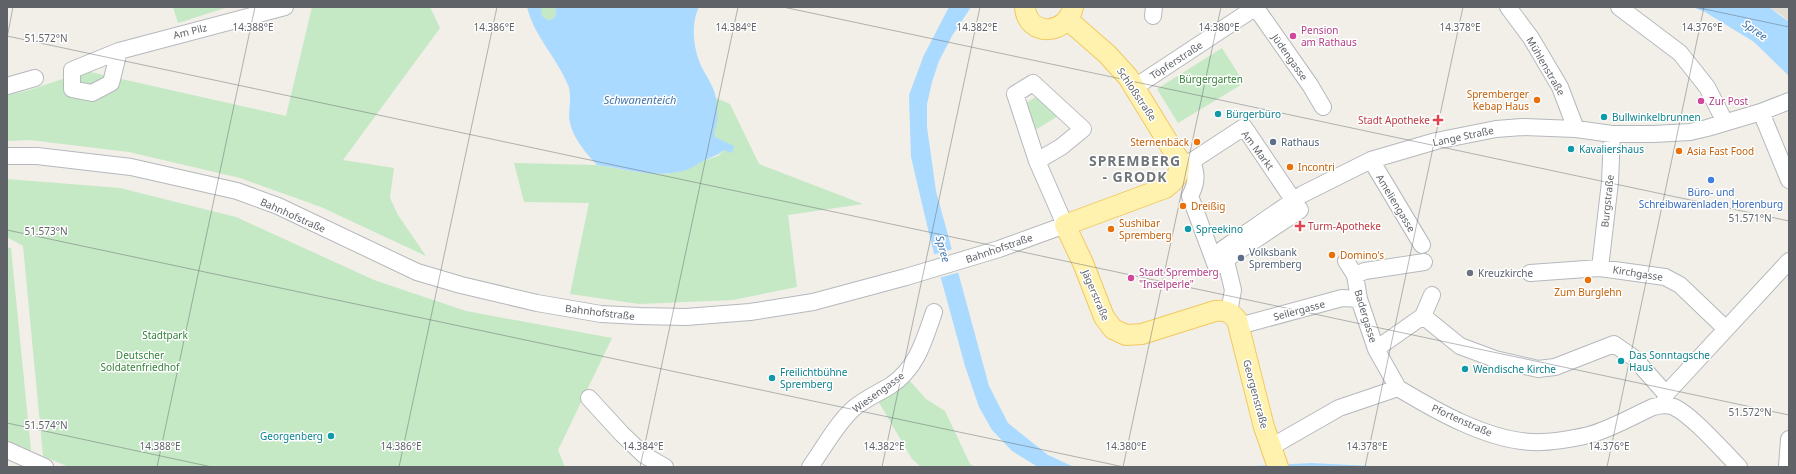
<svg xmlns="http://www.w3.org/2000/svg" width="1796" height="474" viewBox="0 0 1796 474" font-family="'Noto Sans',sans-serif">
<rect width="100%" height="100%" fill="#f1efe8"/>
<!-- education -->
<path fill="#e1ded6" d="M1769,7H1789V22L1783,16Z"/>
<!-- green -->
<path fill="#c5e8c5" d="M173,7H228L178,23Z
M312,7H430L440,28L343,160L394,168L390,198L398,215L426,256L321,207L240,178L129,152L30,140L7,141V95L30,90L86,71L286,116Z
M541,7H555L556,15L553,19L547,20L541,16Z
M1222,48L1244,83L1178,123L1157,89Z
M1039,95L1058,116L1037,129L1034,127L1026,103Z
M716,98L730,104L759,164L863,204L788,215L797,287L733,300L639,304L570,294L589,203L524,202L514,163L597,165L637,172L667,174L687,169L703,161L718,156L724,150L734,147L715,137L713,130L717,123Z
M7,179L120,188L236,217L374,280L466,311L612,338L558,450L565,467H69L43,456L23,246L7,237Z
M7,248H11L31,451L7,441Z
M910,381L926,399L945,411L970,464L975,467H921L912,459L877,399Z"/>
<!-- water -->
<path fill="#aadaff" d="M527,7H541L542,16L547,20L553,19L556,15L555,7H699C691,23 693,44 699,61C704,74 713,83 716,98C717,105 718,115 717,122C716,128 713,130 715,137L734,146L732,153L724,150C717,156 711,157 703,161C697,164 692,168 686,170C657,179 627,169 597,165C585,152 570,135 569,116C569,107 572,94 568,85C557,58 534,36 527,7Z
M949,7H971L952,36L939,61L932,82L927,104V127L936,191L989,386L1008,423L1048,455L1074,467H1038L1012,451L992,430L979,407L965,366L931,242L911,157L909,95L924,55Z
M1692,7H1769L1789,22V76L1754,42L1705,12Z
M1311,463L1391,467H1234Z"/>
<!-- pier -->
<path fill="#f1efe8" d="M953,249L960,272L939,278L932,255Z"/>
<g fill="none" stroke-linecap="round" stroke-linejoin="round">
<defs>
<path id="minor" d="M1508,7L1531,38L1560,87L1576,129
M1619,7L1680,53L1707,87L1725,122
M1256,8L1310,85L1323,107
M1153,16L1154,7
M119,51L111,83L92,93L72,89V70L119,51L285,7
M7,86L35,78
M1135,87L1256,7
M1761,112L1789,180
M1244,127L1300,210L1216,266L1190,196C1197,183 1197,174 1192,161Z
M7,156H37L131,167L237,191L278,206L417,272L461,285L537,303L601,314L640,316L686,317L750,312L813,302L906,277L999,249L1065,225L1037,161L1015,94L1033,83L1083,129L1061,147L1037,161
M1371,160L1422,245
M1346,261L1355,275L1359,299L1376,349L1398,388
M1600,268L1610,182L1612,134
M1530,273L1600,268L1665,277L1680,285L1726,329
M1355,275L1365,271L1424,262
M1229,312L1233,290L1223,249L1303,194L1371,160L1436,141L1496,129L1522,127L1576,129L1612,134H1654L1690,132L1707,128L1761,112L1789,101
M1423,316L1460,346L1495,359L1538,369L1555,367L1614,344L1634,358L1666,394
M1239,326L1342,298L1359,299
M1376,349L1423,316L1432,295
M589,398L622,434L644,455L665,467
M1664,403L1666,394L1789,261
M1271,447L1339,408L1398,388C1436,411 1487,440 1532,442C1551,443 1571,439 1589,435C1611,429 1633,416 1653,407C1660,405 1667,404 1674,407C1693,416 1723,451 1739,467
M7,450L45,467
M810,467C824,448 836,424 854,408C865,399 878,393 890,386C917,368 924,341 934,312
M1787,467L1789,439"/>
<path id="major" d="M1025,7C1027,37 1067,36 1073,7
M1068,20L1107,54L1128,77L1179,160C1181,173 1176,180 1165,188L1065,225L1083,263L1104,317L1113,329L1126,335L1142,334L1215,311C1225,310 1231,312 1237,320L1264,427L1278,467"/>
</defs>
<!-- minor casing -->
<use href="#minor" stroke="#b5b8bc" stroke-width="18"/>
<!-- major casing -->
<use href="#major" stroke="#f2c960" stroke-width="22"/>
<!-- minor -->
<use href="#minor" stroke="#fff" stroke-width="16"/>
<!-- major -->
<use href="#major" stroke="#fff2af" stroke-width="20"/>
</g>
<!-- ticks -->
<path fill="none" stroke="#5f6368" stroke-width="1" stroke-opacity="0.45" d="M783,7L1789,221M1695,7L1789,27M7,36L1789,415M7,38L13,7M7,230L1124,467M7,423L212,467M157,467L255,7M399,467L497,7M640,467L738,7M882,467L980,7M1123,467L1221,7M1365,467L1463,7M1607,467L1704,7"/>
<!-- markers -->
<g fill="#d1479c" stroke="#fff" stroke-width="1.5">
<circle cx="1293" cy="36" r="4"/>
<circle cx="1701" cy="101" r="4"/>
<circle cx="1131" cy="278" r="4"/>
</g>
<g fill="#e8710a" stroke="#fff" stroke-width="1.5">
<circle cx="1537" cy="100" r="4"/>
<circle cx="1197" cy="142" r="4"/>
<circle cx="1679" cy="151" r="4"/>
<circle cx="1290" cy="167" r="4"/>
<circle cx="1183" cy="206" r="4"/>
<circle cx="1111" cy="229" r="4"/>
<circle cx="1332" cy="255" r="4"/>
<circle cx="1588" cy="280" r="4"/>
</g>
<g fill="#0f9aa8" stroke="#fff" stroke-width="1.5">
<circle cx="1218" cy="114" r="4"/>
<circle cx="1604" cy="117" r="4"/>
<circle cx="1571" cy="149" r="4"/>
<circle cx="1188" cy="229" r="4"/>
<circle cx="1621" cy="361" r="4"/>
<circle cx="1465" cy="369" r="4"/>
<circle cx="772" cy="378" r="4"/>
<circle cx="331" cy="436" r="4"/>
</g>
<g fill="#e0444e" stroke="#fff" stroke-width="1.5">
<path d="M1436 114h4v4h4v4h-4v4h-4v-4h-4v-4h4z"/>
<path d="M1298 220h4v4h4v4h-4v4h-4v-4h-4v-4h4z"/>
</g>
<g fill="#5c6f8a" stroke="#fff" stroke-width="1.5">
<circle cx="1273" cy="142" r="4"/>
<circle cx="1241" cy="258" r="4"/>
</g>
<circle fill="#3f7fe0" stroke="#fff" stroke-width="1.5" cx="1711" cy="180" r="4"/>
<circle fill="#6b7280" stroke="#fff" stroke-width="1.5" cx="1470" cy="273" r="4"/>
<g text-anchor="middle" stroke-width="3" stroke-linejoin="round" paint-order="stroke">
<!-- hotel labels -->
<g font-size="10" fill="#b23c85" stroke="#fff" text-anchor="start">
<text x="1301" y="34">Pension<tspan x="1301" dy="12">am Rathaus</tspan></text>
<text x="1709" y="105">Zur Post</text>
<text x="1139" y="276">Stadt Spremberg<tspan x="1139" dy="12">"Inselperle"</tspan></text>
</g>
<!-- street labels -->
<g font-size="10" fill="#5f6368" stroke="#fff">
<text transform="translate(190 31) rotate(-14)" y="4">Am Pilz</text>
<text transform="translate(1290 57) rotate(55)" y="4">Jüdengasse</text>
<text transform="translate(1176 60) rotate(-33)" y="4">Töpferstraße</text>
<text transform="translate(1546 66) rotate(60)" y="4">Mühlenstraße</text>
<text transform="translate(1137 94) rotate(56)" y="4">Schloßstraße</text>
<text transform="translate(1463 136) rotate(-12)" y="4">Lange Straße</text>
<text transform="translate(1258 150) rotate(53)" y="4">Am Markt</text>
<text transform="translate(1607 201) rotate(-84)" y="4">Burgstraße</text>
<text transform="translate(1396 203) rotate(59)" y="4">Ameliengasse</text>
<text transform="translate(293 215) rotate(24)" y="4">Bahnhofstraße</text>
<text transform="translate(999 248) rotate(-19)" y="4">Bahnhofstraße</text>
<text transform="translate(1638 273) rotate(9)" y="4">Kirchgasse</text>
<text transform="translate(1096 295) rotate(67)" y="4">Jägerstraße</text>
<text transform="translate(1299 310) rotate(-15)" y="4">Seilergasse</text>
<text transform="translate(600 312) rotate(7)" y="4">Bahnhofstraße</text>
<text transform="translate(1366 316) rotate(73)" y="4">Badergasse</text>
<text transform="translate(878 392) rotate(-36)" y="4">Wiesengasse</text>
<text transform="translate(1256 394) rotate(75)" y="4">Georgenstraße</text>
<text transform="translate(1462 420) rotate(24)" y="4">Pfortenstraße</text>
</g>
<!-- park labels -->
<g font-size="10" fill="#348238" stroke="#fff">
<text x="1211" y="83">Bürgergarten</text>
<text x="165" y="339">Stadtpark</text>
<text x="140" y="359">Deutscher<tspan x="140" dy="12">Soldatenfriedhof</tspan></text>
</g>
<!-- food labels -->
<g font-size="10" fill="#c56008" stroke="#fff" text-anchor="start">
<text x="1529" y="98" text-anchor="end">Spremberger<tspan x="1529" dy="12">Kebap Haus</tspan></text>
<text x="1189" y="146" text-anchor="end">Sternenbäck</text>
<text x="1687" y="155">Asia Fast Food</text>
<text x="1298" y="171">Incontri</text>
<text x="1191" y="210">Dreißig</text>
<text x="1119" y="227">Sushibar<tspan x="1119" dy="12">Spremberg</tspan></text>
<text x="1340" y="259">Domino's</text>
<text x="1588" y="296" text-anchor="middle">Zum Burglehn</text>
</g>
<!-- culture labels -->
<g font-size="10" fill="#0d838f" stroke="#fff" text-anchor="start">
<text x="1226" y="118">Bürgerbüro</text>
<text x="1612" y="121">Bullwinkelbrunnen</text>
<text x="1579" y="153">Kavaliershaus</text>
<text x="1196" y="233">Spreekino</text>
<text x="1629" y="359">Das Sonntagsche<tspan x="1629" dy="12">Haus</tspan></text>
<text x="1473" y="373">Wendische Kirche</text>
<text x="780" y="376">Freilichtbühne<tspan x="780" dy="12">Spremberg</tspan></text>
<text x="323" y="440" text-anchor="end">Georgenberg</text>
</g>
<!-- health labels -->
<g font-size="10" fill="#be3a42" stroke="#fff" text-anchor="end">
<text x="1430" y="124">Stadt Apotheke</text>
<text x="1308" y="230" text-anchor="start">Turm-Apotheke</text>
</g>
<!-- service labels -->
<g font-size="10" fill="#4e5e75" stroke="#fff" text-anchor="start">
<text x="1281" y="146">Rathaus</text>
<text x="1249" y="256">Volksbank<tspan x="1249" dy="12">Spremberg</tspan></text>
</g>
<!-- shop labels -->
<g font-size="10" fill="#366cbe" stroke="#fff">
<text x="1711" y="196">Büro- und<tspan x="1711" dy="12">Schreibwarenladen Horenburg</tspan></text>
</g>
<!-- worship labels -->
<g font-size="10" fill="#5b616d" stroke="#fff" text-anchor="start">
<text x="1478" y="277">Kreuzkirche</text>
</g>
<!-- water labels -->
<g font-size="11" font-style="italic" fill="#4174aa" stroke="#fff">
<text transform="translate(1755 30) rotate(35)" y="4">Spree</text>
<text x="640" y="104">Schwanenteich</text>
<text transform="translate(943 249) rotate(74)" y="4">Spree</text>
</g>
<!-- district labels -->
<g font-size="14" font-weight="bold" letter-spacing="1" fill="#70757a" stroke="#fff">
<text x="1135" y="166">SPREMBERG<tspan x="1135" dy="16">- GRODK</tspan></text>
</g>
</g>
<g font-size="10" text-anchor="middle" fill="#5f6368" stroke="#fff" stroke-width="3" stroke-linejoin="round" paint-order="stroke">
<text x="253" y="31">14.388°E</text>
<text x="494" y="31">14.386°E</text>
<text x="736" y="31">14.384°E</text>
<text x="977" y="31">14.382°E</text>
<text x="1219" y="31">14.380°E</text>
<text x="1460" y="31">14.378°E</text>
<text x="1702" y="31">14.376°E</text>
<text x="46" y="42">51.572°N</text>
<text x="1750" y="222">51.571°N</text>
<text x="46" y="235">51.573°N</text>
<text x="1750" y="416">51.572°N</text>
<text x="46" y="429">51.574°N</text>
<text x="160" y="450">14.388°E</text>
<text x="401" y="450">14.386°E</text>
<text x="643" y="450">14.384°E</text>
<text x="884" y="450">14.382°E</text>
<text x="1126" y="450">14.380°E</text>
<text x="1367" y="450">14.378°E</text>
<text x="1609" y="450">14.376°E</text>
</g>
<!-- border -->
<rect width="1796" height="474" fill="none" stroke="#5f6368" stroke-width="16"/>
</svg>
